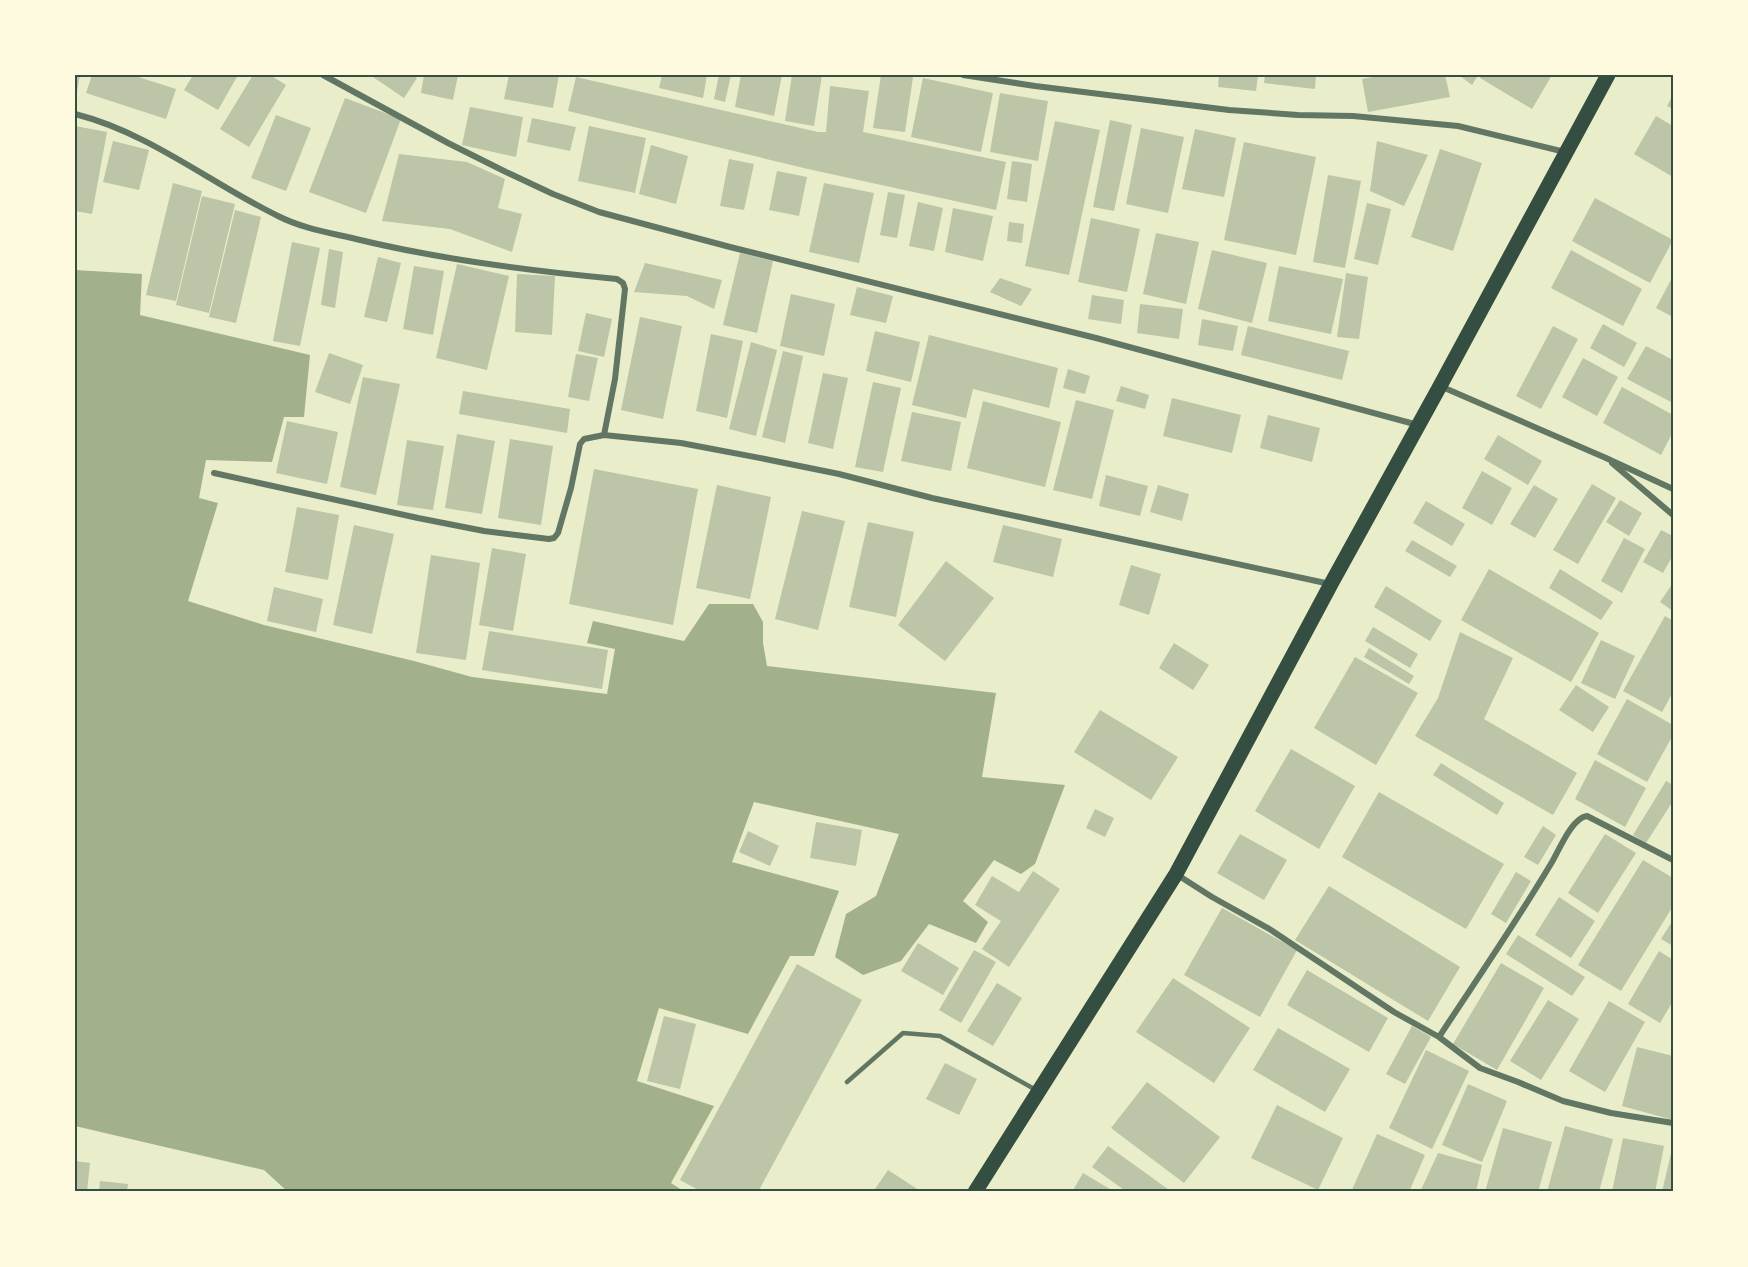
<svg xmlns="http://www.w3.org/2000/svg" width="1748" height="1267" viewBox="0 0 1748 1267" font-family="'IBM Plex Sans',sans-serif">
<rect width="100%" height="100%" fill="#e9edc9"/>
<!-- water -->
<path fill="#a3b18a" d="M75,270L142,274L140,315L310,355L304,417H284L272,462L206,460L199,498L218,503L188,601L264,625L414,661L472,677L607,694L615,649L587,643L593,621L684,641L709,604H753L763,622V643L767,666L996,693L982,777L1065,785L1035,864L1021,874L994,860L963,901L988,922L976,943L929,924L901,961L863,975L835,957L846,914L876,896L899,834L754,802L732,862L839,891L814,956H790L748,1034L659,1008L637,1081L714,1106L671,1183L685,1192H288L264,1170L75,1126Z"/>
<!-- building -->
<path fill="#bcc5a7" d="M75,75H80L76,97H75Z
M92,75H132L176,89L166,119L86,93Z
M193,75H238L218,110L184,90Z
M253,75H270L286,85L249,147L220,129Z
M370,75H412L417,78L404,98Z
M424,75H458L453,100L421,93Z
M509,75H559L553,108L504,99Z
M662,75H707L703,98L659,88Z
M719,75H731L725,102L714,99Z
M741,75H782L774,116L735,107Z
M792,75H822L814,126L785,121Z
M881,75H899L913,77L905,132L873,128Z
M1219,75H1258L1256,91L1218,87Z
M1265,75H1316L1315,89L1264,83Z
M1383,75H1445L1450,97L1368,112L1362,79Z
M1459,75H1478L1472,85Z
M1481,75H1552L1532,109L1480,78Z
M576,77L818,132H826L830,86L869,91L863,132L1006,162L996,210L808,169L568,111Z
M923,78L993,93L981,152L911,137Z
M1000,93L1048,101L1038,161L990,152Z
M1673,95V109L1667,106Z
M345,98L401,119L366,213L309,192Z
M470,107L523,117L516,157L462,145Z
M276,115L311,128L286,191L251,178Z
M1656,116L1673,126V177L1634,154Z
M532,118L576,127L570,151L527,142Z
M1110,120L1132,125L1114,211L1093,207Z
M1055,121L1100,130L1069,275L1025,266Z
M75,126L107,132L92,214L75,211Z
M589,126L646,138L635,193L578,181Z
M1141,128L1184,137L1168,213L1126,204Z
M1195,129L1236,138L1224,197L1182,189Z
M113,141L149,150L139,190L103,182Z
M1377,141L1428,155L1404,206L1370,191Z
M1244,142L1316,157L1296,255L1224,240Z
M651,145L688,156L676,204L639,194Z
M1440,149L1482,163L1453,251L1411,237Z
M399,154L467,162L505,179L498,208L522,214L512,252L450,229L382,221Z
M729,159L754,164L744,210L720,206Z
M1012,161L1032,164L1027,202L1007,199Z
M777,171L807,177L799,216L769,210Z
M1328,175L1361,181L1345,268L1313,262Z
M173,183L202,191L176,301L146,295Z
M824,183L874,193L859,263L809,252Z
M888,192L905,195L897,238L880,235Z
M202,196L235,204L209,313L176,305Z
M1595,198L1673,240L1650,283L1572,241Z
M918,202L943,208L934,251L909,246Z
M1367,203L1391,209L1378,265L1354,259Z
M953,208L993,216L983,261L945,252Z
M235,210L261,217L236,323L209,317Z
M1091,218L1140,229L1127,292L1078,282Z
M1009,222L1024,224L1022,243L1007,241Z
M1156,233L1199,242L1186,304L1143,294Z
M292,242L320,248L300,346L273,341Z
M329,249L343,252L335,308L321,305Z
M1212,250L1267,263L1252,323L1198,309Z
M1571,250L1642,289L1623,326L1551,288Z
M740,253L773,261L757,333L723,325Z
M378,257L401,263L387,322L364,317Z
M645,263L722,280L714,309L687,296L634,292Z
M457,264L509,276L487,370L436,358Z
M414,266L444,271L433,335L403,329Z
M1279,266L1343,279L1331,334L1268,321Z
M1346,273L1368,277L1359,339L1337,337Z
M517,274L555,276L552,335L515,332Z
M1673,276V317L1656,308Z
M1000,278L1032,289L1021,306L990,292Z
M857,287L893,296L886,323L850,315Z
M791,294L835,304L824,356L780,346Z
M1092,295L1124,300L1121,324L1088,319Z
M1140,304L1183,309L1179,339L1137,333Z
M586,313L612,319L604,357L578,351Z
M640,317L682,326L663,419L621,410Z
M1202,319L1238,326L1233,351L1198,345Z
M1603,324L1637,343L1624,367L1590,348Z
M1248,326L1349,351L1342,380L1241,355Z
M1553,326L1578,339L1541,409L1516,396Z
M875,331L920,342L911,382L866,371Z
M711,334L743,341L727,418L696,411Z
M929,335L1058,368L1049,408L973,389L966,418L912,405Z
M751,342L777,350L756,436L729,429Z
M1646,346L1673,360V403L1627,379Z
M783,351L803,356L785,443L762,437Z
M329,353L363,365L350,404L315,392Z
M576,354L598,358L589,401L568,397Z
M1583,358L1618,377L1597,416L1562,397Z
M1068,369L1090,376L1085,394L1063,388Z
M823,373L848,378L833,449L808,443Z
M363,377L400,384L376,495L340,487Z
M873,382L901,388L883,472L855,467Z
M1121,386L1149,395L1145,409L1116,401Z
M1622,387L1673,415V432L1661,455L1603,423Z
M463,391L570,409L567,433L459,414Z
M1172,398L1241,415L1232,453L1163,436Z
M1076,400L1114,410L1092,499L1053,490Z
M983,401L1061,422L1045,487L967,468Z
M912,412L961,422L951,471L901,461Z
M1268,415L1320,428L1312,462L1260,448Z
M287,421L338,432L327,484L276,473Z
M457,434L495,441L482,514L445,508Z
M1498,435L1542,461L1528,485L1484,459Z
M510,439L553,446L541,525L498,518Z
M407,440L444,446L433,510L397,505Z
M594,469L698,489L673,625L569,604Z
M1482,471L1512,488L1492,525L1462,508Z
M1106,475L1148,486L1140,516L1099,506Z
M1592,484L1616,498L1578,564L1553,550Z
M717,485L771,497L750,599L696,588Z
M1158,485L1189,494L1182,521L1150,512Z
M1534,485L1558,499L1535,538L1510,524Z
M1620,500L1642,513L1629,536L1606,522Z
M1426,501L1465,524L1452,546L1413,523Z
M297,507L339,515L328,580L285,572Z
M802,511L845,521L818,630L775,619Z
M868,522L914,532L896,617L849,607Z
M354,525L394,534L372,634L333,625Z
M1003,525L1062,539L1053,577L993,562Z
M1661,530L1673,536V555L1663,573L1643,562Z
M1624,538L1645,549L1622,593L1601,581Z
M1412,540L1457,566L1450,577L1405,551Z
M492,548L526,554L513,631L479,625Z
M431,555L480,563L466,660L416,653Z
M946,561L994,598L945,661L898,625Z
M1131,565L1161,574L1149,615L1119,605Z
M1489,569L1599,633L1571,682L1461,620Z
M1560,569L1613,602L1601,620L1549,588Z
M1673,583V611L1660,602Z
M1386,586L1442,621L1430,641L1374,607Z
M274,587L323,599L316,632L267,621Z
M1665,616L1673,621V692L1662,712L1623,691Z
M1373,627L1418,654L1410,668L1365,641Z
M489,631L608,650L602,689L482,670Z
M1460,632L1513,658L1484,719L1577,773L1553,815L1415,736L1438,698Z
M1601,640L1635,656L1615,699L1581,683Z
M1174,643L1209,665L1193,690L1159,668Z
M1369,648L1414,676L1409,684L1364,657Z
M1355,657L1418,693L1376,765L1314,728Z
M1576,685L1609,707L1593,732L1559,710Z
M1627,699L1673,725V735L1647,782L1597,754Z
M1100,710L1178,757L1151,800L1074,752Z
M1291,749L1355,786L1319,849L1255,811Z
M1595,760L1646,788L1625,827L1575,799Z
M1441,763L1504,803L1497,815L1433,775Z
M1666,781L1673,785V801L1646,843L1633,835Z
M1379,792L1504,864L1466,929L1342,857Z
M1095,809L1114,818L1105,837L1086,828Z
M816,822L862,830L856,866L810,858Z
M1543,826L1556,835L1538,865L1524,857Z
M748,831L779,846L770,866L739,852Z
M1240,834L1287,860L1264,900L1217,873Z
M1605,834L1636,853L1598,913L1568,893Z
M1643,860L1673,878V906L1621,991L1578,965Z
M1033,871L1060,889L1009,967L982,949L1001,921L975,905L992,876L1019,892Z
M1516,872L1531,881L1506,923L1491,914Z
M1329,886L1460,967L1428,1021L1295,940Z
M1559,897L1595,921L1571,958L1535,935Z
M1222,908L1297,950L1260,1017L1184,975Z
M1673,920V946L1661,939Z
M1518,935L1585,977L1572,996L1506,954Z
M918,943L959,968L943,995L901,971Z
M974,950L996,962L961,1023L939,1010Z
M1659,951L1673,960V1001L1660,1023L1628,1004Z
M1501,963L1544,988L1497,1070L1453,1044Z
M797,964L862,1000L758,1192H702L680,1180Z
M1307,970L1388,1018L1369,1052L1287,1005Z
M1173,978L1250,1028L1214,1083L1136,1032Z
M997,983L1022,998L993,1046L967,1031Z
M1548,1000L1579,1019L1541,1080L1510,1061Z
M1609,1001L1645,1022L1605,1092L1569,1071Z
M664,1016L696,1024L680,1089L647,1081Z
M1412,1026L1431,1037L1405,1084L1386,1074Z
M1278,1028L1350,1069L1325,1112L1253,1070Z
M1637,1047L1673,1056V1120L1622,1106Z
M1426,1050L1469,1071L1432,1149L1389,1128Z
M945,1063L977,1079L959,1115L926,1099Z
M1147,1082L1220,1137L1184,1183L1111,1128Z
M1468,1084L1507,1101L1482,1162L1442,1145Z
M1277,1105L1343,1138L1318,1190L1251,1158Z
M1565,1126L1613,1139L1599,1192H1547Z
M1503,1128L1552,1142L1538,1192H1485Z
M1377,1134L1425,1155L1409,1192H1351Z
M1623,1138L1664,1146L1655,1192H1612Z
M1108,1146L1172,1192H1127L1092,1167Z
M1672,1149L1673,1192H1662Z
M1438,1153L1482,1165L1476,1192H1420Z
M75,1161L90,1163L87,1192H75Z
M888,1170L922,1192H873Z
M1083,1173L1115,1192H1072Z
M100,1181L128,1184L127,1192H99Z"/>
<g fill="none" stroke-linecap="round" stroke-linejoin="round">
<!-- service -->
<path stroke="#617663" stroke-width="4.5" d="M847,1082L903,1033L940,1036L1036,1090"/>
<!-- minor -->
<path stroke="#617663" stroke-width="6" d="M323,75L448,143L506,172L553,194L599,212L730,247L1096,338L1418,425
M963,75L1035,86L1229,110L1298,115L1353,116L1458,126L1565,152
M75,114C150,133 210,183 278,216C301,228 331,233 356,239C442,260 529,271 617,279L623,283L625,289L615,379L604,435
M1440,386L1606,458L1673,489
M1612,463L1673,515
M214,473L418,518L484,531L549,539L554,538L558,533L571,488L580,444L584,439L604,435L681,443L765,459L839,474L932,498L1330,584
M1176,874L1212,897L1271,930L1394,1012L1439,1037L1480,1068L1518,1082L1563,1101L1611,1113L1673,1123
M1439,1037C1477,979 1517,921 1552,862C1560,848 1572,818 1587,816L1673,860"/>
<!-- primary -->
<path stroke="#344e41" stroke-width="15" d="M975,1192L1176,874L1331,584L1440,386L1608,75"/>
</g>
<!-- border -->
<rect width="1748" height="1267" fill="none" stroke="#fefae0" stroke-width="153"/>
<rect x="76" y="76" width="1596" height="1114" fill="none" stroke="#344e41" stroke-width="2"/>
</svg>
